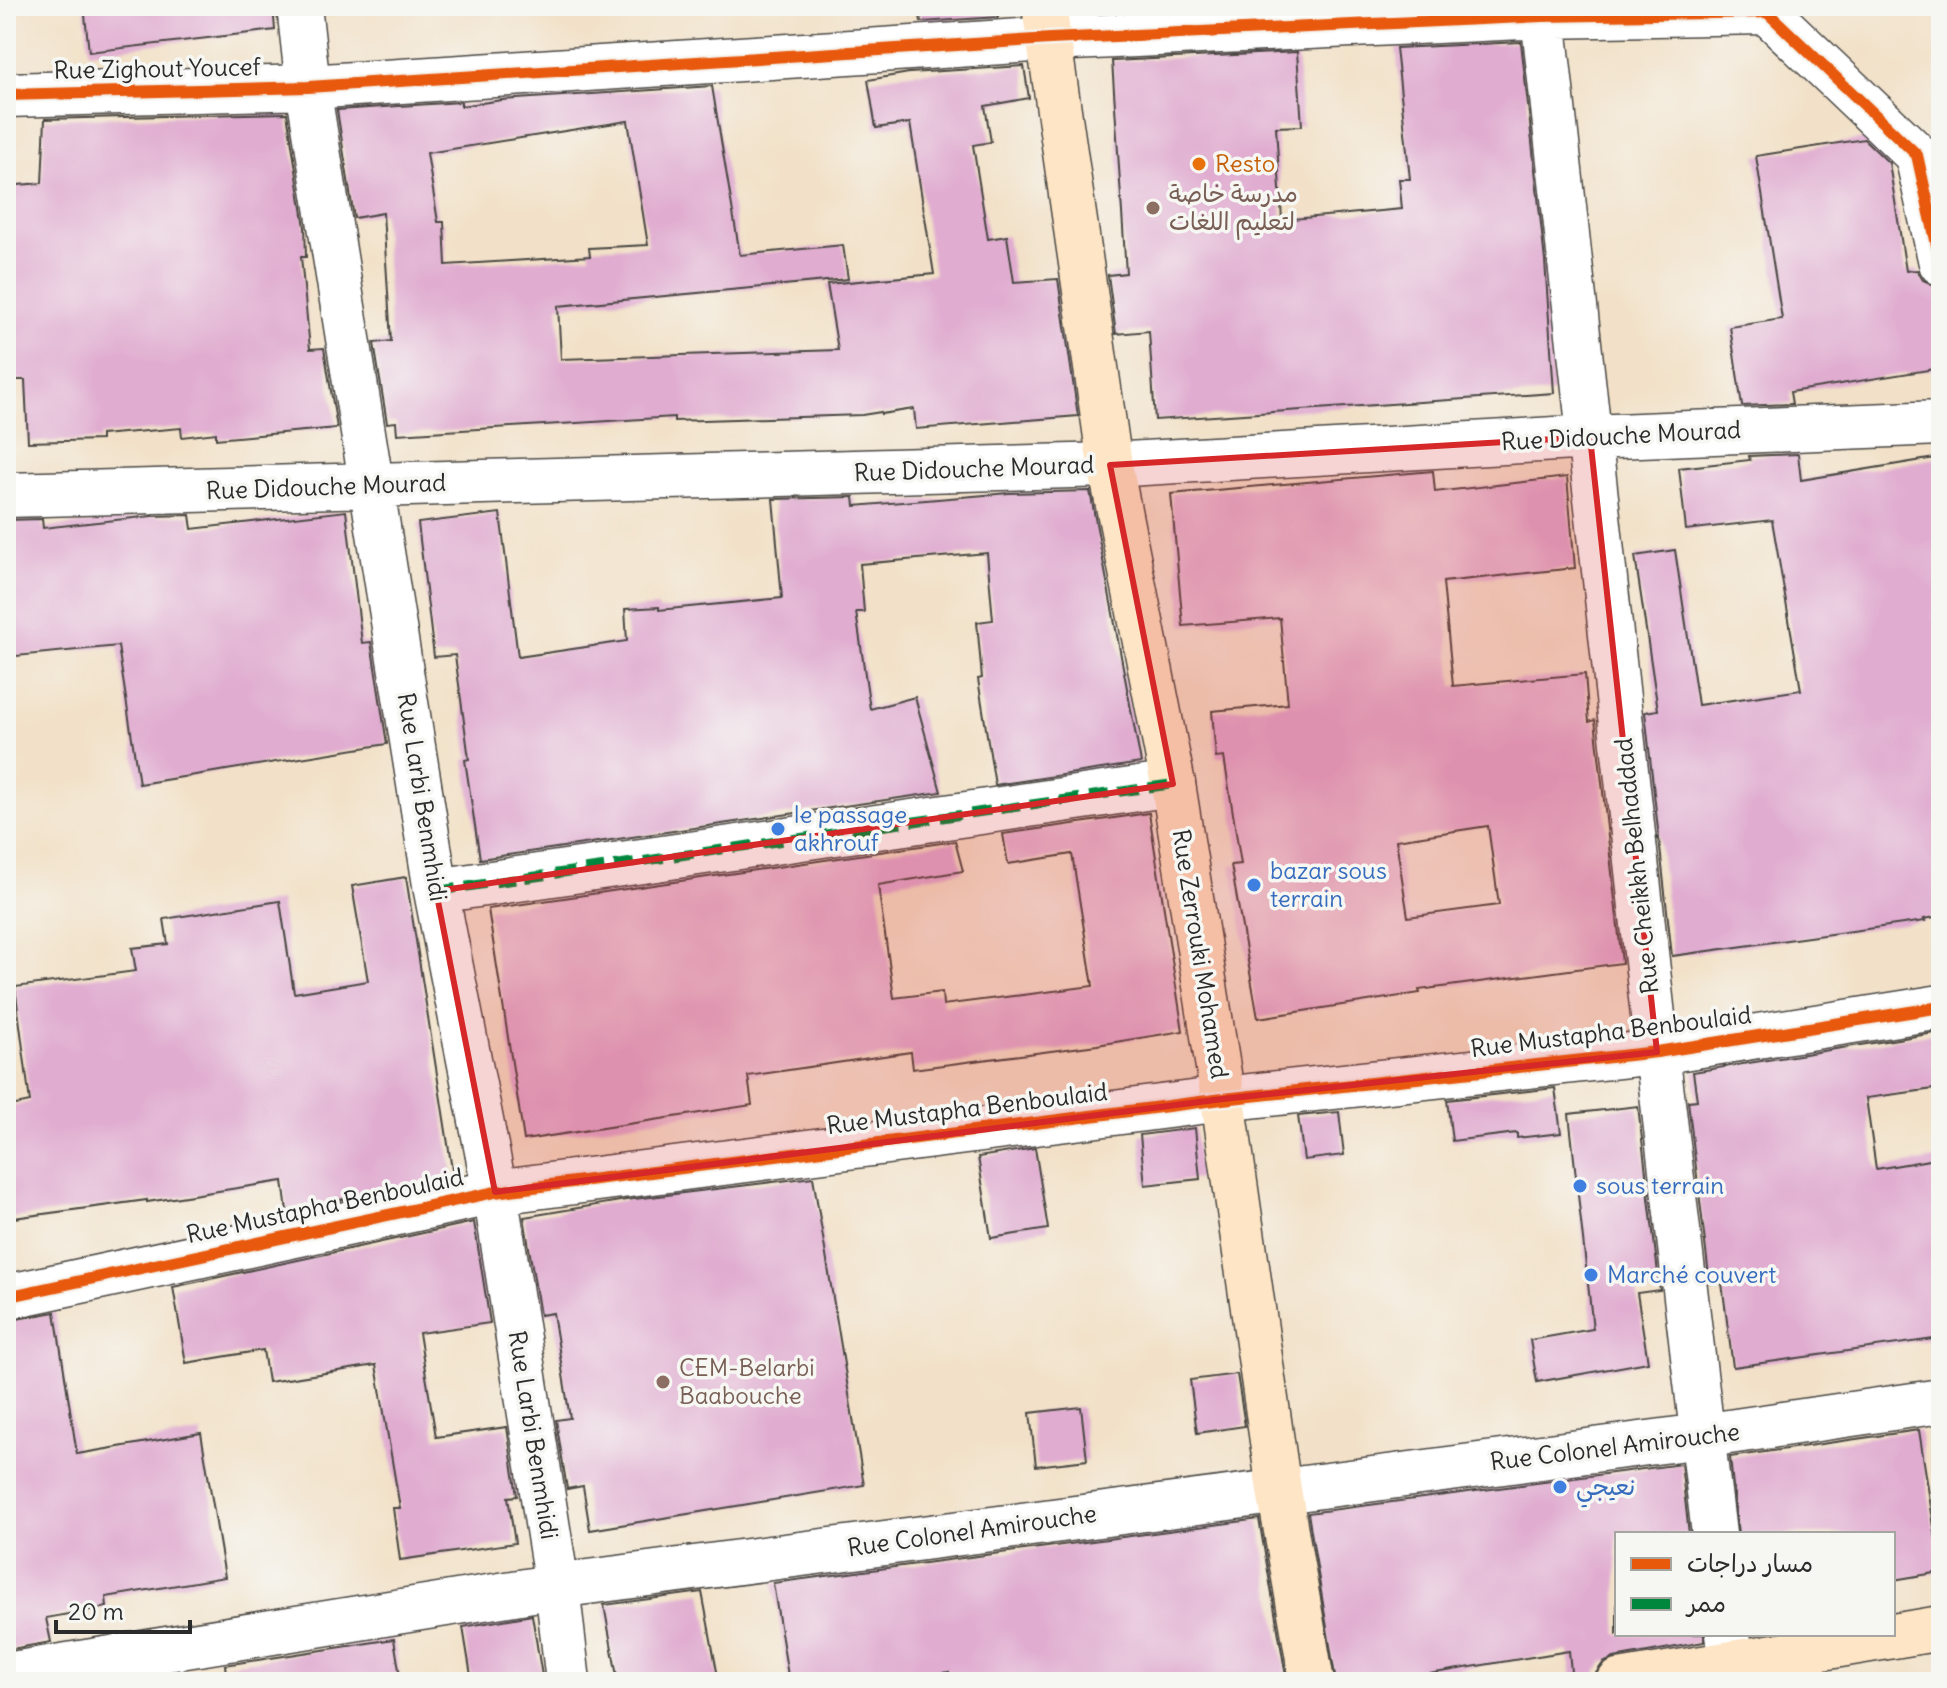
<svg xmlns="http://www.w3.org/2000/svg" width="1947" height="1688" viewBox="0 0 1947 1688" font-family="Delius,'Playpen Sans Arabic',sans-serif">
<rect width="100%" height="100%" fill="#f6f6f2"/>
<filter id="ink" filterUnits="userSpaceOnUse"><feTurbulence type="fractalNoise" baseFrequency=".0125" numOctaves="2"/><feDisplacementMap in="SourceGraphic" scale="16" xChannelSelector="R" yChannelSelector="G"/><feConvolveMatrix kernelMatrix="1 2 1 2 8 2 1 2 1" color-interpolation-filters="sRGB"/></filter>
<filter id="wash" filterUnits="userSpaceOnUse"><feTurbulence type="fractalNoise" baseFrequency=".006" numOctaves="4" result="noise"/><feDisplacementMap in="SourceGraphic" scale="32" xChannelSelector="R" yChannelSelector="G"/><feGaussianBlur stdDeviation="1.8" result="paint"/><feColorMatrix in="noise" values="0 0 0 0 0 0 0 0 0 0 0 0 0 0 0 0 0 1.4 0 .05"/><feComposite in="paint" operator="in"/></filter>
<g filter="url(#wash)">
<rect width="100%" height="100%" fill="#f2e1c8"/>
<g id="blocks">
<!-- building -->
<path fill="#e0acd0" fill-rule="evenodd" d="M84,6H273L275,30L89,52Z
M919,6H997L999,17L921,22Z
M1521,42L1545,261L1554,393L1155,420L1149,331L1116,334L1108,275L1126,273L1112,61L1297,52L1302,126L1276,127L1282,220L1402,209L1399,179H1410L1396,48Z
M1024,66L1029,98L985,106L991,142L973,145L988,239L1007,236L1014,282L1058,279L1078,416L916,429L914,409L881,414V412L862,415L674,421V417L397,434L396,422L387,423L374,343L391,341L383,213L354,218L337,110L461,102V106L502,100L712,86L740,255L843,245L848,279L558,306L561,359L838,350L827,284L934,274L910,123L876,128L868,80L909,73ZM628,121L648,245L589,248L590,256L446,265L444,222H438L427,153Z
M287,113L305,227L306,257H301L310,349L324,348L337,428L216,439V433L182,437L181,428L101,435V440L28,442L25,380H15L14,339L6,340V186L42,183L45,119Z
M1864,139L1889,163L1906,271L1917,270L1923,280L1939,287L1941,368L1790,392L1792,404L1742,406L1730,327L1782,319L1756,156Z
M1798,454L1801,480L1941,457V916L1924,919L1925,921L1672,956L1645,712L1658,710L1635,556L1675,550L1698,705L1801,690L1772,520L1686,530L1679,468L1750,460L1749,456Z
M1433,471L1435,492L1567,477L1575,568L1443,582L1453,686L1585,674L1589,722L1595,720L1622,963L1419,990L1420,993L1258,1018L1231,865L1241,864L1224,757L1216,758L1212,711L1288,704L1280,618L1183,626L1171,494ZM1488,826L1499,905L1408,917L1396,840Z
M1090,491L1141,763L995,785L978,679L982,678L977,622L993,620L987,553L860,564L864,612H856L870,709L915,697L941,792L480,859L465,760L469,759L455,655L434,657L418,523L500,513L518,657L627,641L625,609L659,607V610L782,598L773,499L854,497L855,506L1009,493Z
M346,511L362,643L371,642L387,744L139,784L118,646L6,657V520L42,519L43,528L152,516L190,515L192,529Z
M1149,813L1183,1031L1097,1045L913,1069L911,1052L748,1076L752,1105L524,1140L488,909L955,841L963,871L878,885L894,998L942,992L943,1005L1093,986L1072,854L1008,864L1003,834Z
M406,877L453,1176L287,1211L283,1181L147,1202V1200L6,1219V1107L30,1102L15,987L136,971L132,948L168,944L164,919L280,901L294,993L368,981L352,886Z
M1941,1032V1088L1866,1098L1876,1169L1941,1158V1338L1733,1367L1722,1283L1710,1284L1688,1101L1697,1100L1693,1072Z
M1555,1088L1561,1133L1517,1138V1133L1452,1141L1447,1100Z
M1638,1106L1660,1290L1637,1293L1648,1362L1537,1382L1530,1340L1593,1329L1569,1114Z
M1339,1112L1344,1155L1304,1160L1298,1116Z
M1195,1128L1200,1179L1145,1185L1140,1135Z
M1035,1148L1048,1229L991,1238L978,1157Z
M813,1177L864,1485L590,1530L583,1486L567,1489L556,1420L570,1418L553,1313L540,1315L524,1217L626,1200Z
M474,1222L490,1323L419,1333L436,1437L507,1427L517,1496L508,1497L515,1543L400,1560L393,1508H400L376,1365L268,1382L263,1350L186,1363L173,1287Z
M55,1312L77,1454L201,1433L225,1577L106,1597L107,1607L46,1618L51,1642L6,1650V1321Z
M1237,1374L1245,1426L1197,1433L1190,1380Z
M1081,1407L1087,1460L1036,1466L1030,1413Z
M1919,1430L1941,1572L1893,1580V1534H1738L1730,1457Z
M1681,1464L1689,1534H1617V1634H1704V1642L1614,1658L1603,1663L1596,1673L1595,1682H1572L1569,1651L1380,1682H1336L1308,1513Z
M1259,1519L1287,1682H951L949,1672L888,1682H789L773,1583Z
M702,1592L719,1682H618L604,1605Z
M532,1615L543,1682H472L463,1627Z
M394,1639L401,1682H227L225,1665Z"/>
</g>
</g>
<g filter="url(#ink)">
<use href="#blocks" fill-opacity="0" stroke="#494643" stroke-width="2"/>
<g fill="none" stroke-linecap="round" stroke-linejoin="round">
<defs>
<path id="street" d="M299,6L308,87L436,891L495,1192L557,1586L568,1682
M1543,16L1657,1052L1714,1534
M6,95L308,87L1050,39L1543,16L1767,12L1917,155L1941,263
M6,495L1110,465L1590,437L1941,423
M436,891L1173,784
M6,1297L495,1192L1223,1099L1657,1052L1941,1007
M1728,1634L1734,1682
M6,1675L557,1586L1701,1436L1941,1401"/>
<path id="secondary" d="M1044,6L1110,465L1173,784L1223,1099L1279,1490L1312,1682
M1619,1682L1941,1628"/>
</defs>
<!-- street casing -->
<use href="#street" stroke="#494643" stroke-width="47"/>
<!-- secondary casing -->
<use href="#secondary" stroke="#494643" stroke-width="47"/>
<!-- street -->
<use href="#street" stroke="#fff" stroke-width="44"/>
<!-- secondary -->
<use href="#secondary" stroke="#fde5c5" stroke-width="44"/>
<!-- quiet -->
<path stroke="#00873e" stroke-width="10" stroke-dasharray="20 10" stroke-linecap="butt" d="M436,891L1173,784"/>
<defs>
<path id="cycleway" d="M6,95L308,87L1050,39L1543,16L1767,12L1917,155L1941,263
M6,1297L495,1192L1223,1099L1657,1052L1941,1007"/>
</defs>
<!-- cycleway casing -->
<use href="#cycleway" stroke="#f6f6f2" stroke-width="17"/>
<!-- cycleway -->
<use href="#cycleway" stroke="#e8590c" stroke-width="12"/>
</g>
</g>
<!-- marked area -->
<path fill="#d62828" fill-opacity="0.2" stroke="#d62828" stroke-width="6" stroke-linejoin="round" d="M1590,437L1657,1052L1223,1099L495,1192L436,891L1173,784L1110,465Z"/>
<!-- markers -->
<circle fill="#e8710a" stroke="#f6f6f2" stroke-width="3" cx="1199" cy="164" r="8"/>
<g fill="#8d6e63" stroke="#f6f6f2" stroke-width="3">
<circle cx="1153" cy="208" r="8"/>
<circle cx="663" cy="1382" r="8"/>
</g>
<g fill="#3f7fe0" stroke="#f6f6f2" stroke-width="3">
<circle cx="778" cy="829" r="8"/>
<circle cx="1254" cy="885" r="8"/>
<circle cx="1580" cy="1186" r="8"/>
<circle cx="1591" cy="1275" r="8"/>
<circle cx="1560" cy="1487" r="8"/>
</g>
<g text-anchor="middle" stroke-width="7" stroke-linejoin="round" paint-order="stroke">
<!-- street labels -->
<g font-size="24" fill="#2b2b2b" stroke="#f6f6f2">
<text transform="translate(157 69) rotate(-1)" y="8">Rue Zighout Youcef</text>
<text transform="translate(1621 436) rotate(-3)" y="8">Rue Didouche Mourad</text>
<text transform="translate(974 469) rotate(-2)" y="8">Rue Didouche Mourad</text>
<text transform="translate(326 487) rotate(-2)" y="8">Rue Didouche Mourad</text>
<text transform="translate(422 797) rotate(81)" y="8">Rue Larbi Benmhidi</text>
<text transform="translate(1637 866) rotate(-96)" y="8">Rue Cheikkh Belhaddad</text>
<text transform="translate(1200 954) rotate(81)" y="8">Rue Zerrouki Mohamed</text>
<text transform="translate(1611 1032) rotate(-7)" y="8">Rue Mustapha Benboulaid</text>
<text transform="translate(967 1109) rotate(-7)" y="8">Rue Mustapha Benboulaid</text>
<text transform="translate(325 1206) rotate(-12)" y="8">Rue Mustapha Benboulaid</text>
<text transform="translate(533 1435) rotate(81)" y="8">Rue Larbi Benmhidi</text>
<text transform="translate(1615 1447) rotate(-7)" y="8">Rue Colonel Amirouche</text>
<text transform="translate(972 1531) rotate(-8)" y="8">Rue Colonel Amirouche</text>
</g>
<!-- food labels -->
<g font-size="24" fill="#c56008" stroke="#f6f6f2" text-anchor="start">
<text x="1215" y="172">Resto</text>
</g>
<!-- education labels -->
<g font-size="24" fill="#785e54" stroke="#f6f6f2" text-anchor="start">
<text x="1169" y="202">مدرسة خاصة<tspan x="1169" dy="28">لتعليم اللغات</tspan></text>
<text x="679" y="1376">CEM-Belarbi<tspan x="679" dy="28">Baabouche</tspan></text>
</g>
<!-- shop labels -->
<g font-size="24" fill="#366cbe" stroke="#f6f6f2" text-anchor="start">
<text x="794" y="823">le passage<tspan x="794" dy="28">akhrouf</tspan></text>
<text x="1270" y="879">bazar sous<tspan x="1270" dy="28">terrain</tspan></text>
<text x="1596" y="1194">sous terrain</text>
<text x="1607" y="1283">Marché couvert</text>
<text x="1576" y="1495">نعيجي</text>
</g>
</g>
<!-- margin -->
<rect width="1947" height="1688" fill="none" stroke="#f6f6f2" stroke-width="32"/>
<!-- legend -->
<rect x="1615" y="1532" width="280" height="104" fill="#f6f6f2" stroke="#a5a5a2" stroke-width="2"/>
<rect x="1631" y="1558" width="40" height="12" fill="#e8590c" stroke="#a5a5a2" stroke-width="2"/>
<text x="1687" y="1572" font-size="24" fill="#2b2b2b">مسار دراجات</text>
<rect x="1631" y="1598" width="40" height="12" fill="#00873e" stroke="#a5a5a2" stroke-width="2"/>
<text x="1687" y="1612" font-size="24" fill="#2b2b2b">ممر</text>
<!-- scale -->
<path d="M56 1620v12h134v-12" fill="none" stroke="#2b2b2b" stroke-width="4"/>
<text x="68" y="1620" font-size="24" fill="#2b2b2b" stroke="#f6f6f2" stroke-width="6" paint-order="stroke">20 m</text>
</svg>
